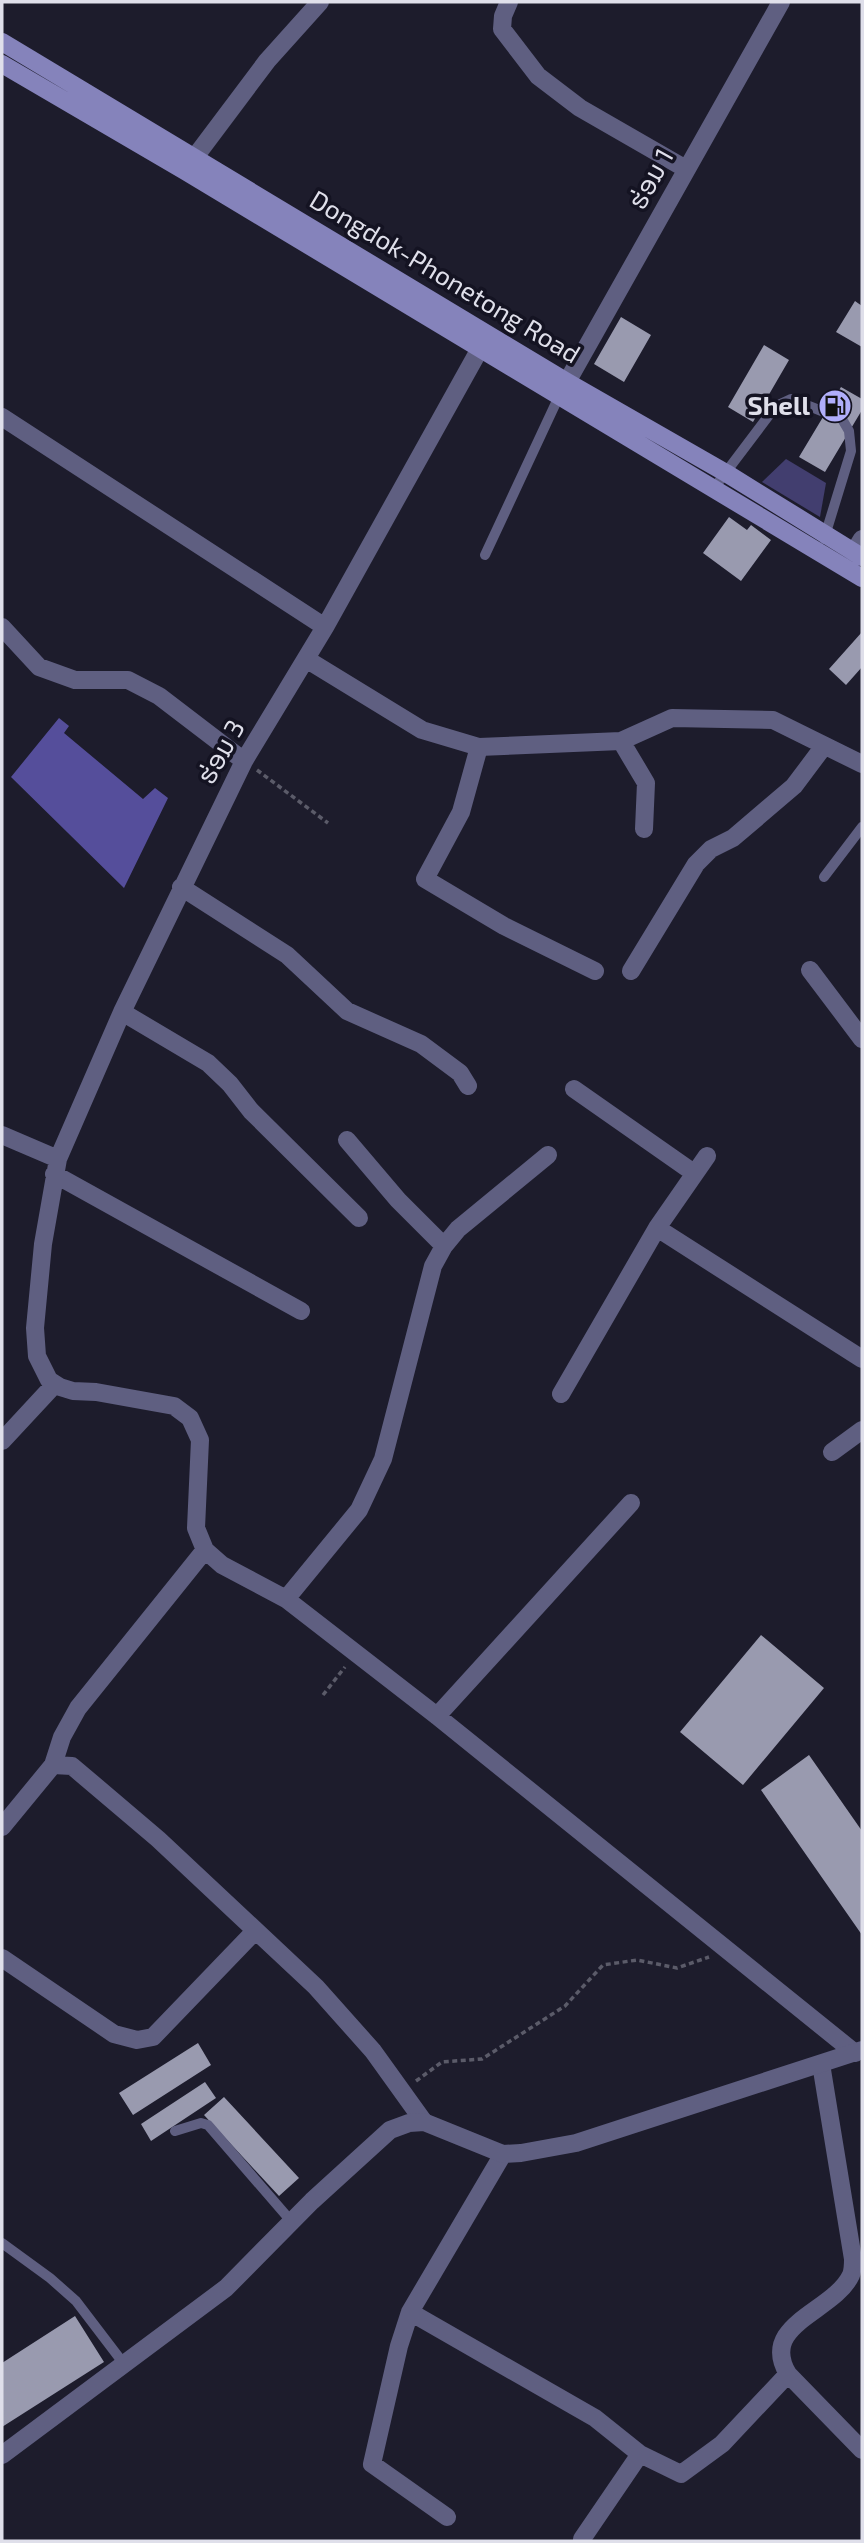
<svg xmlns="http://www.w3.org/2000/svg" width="864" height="2543" viewBox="0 0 864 2543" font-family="'Exo 2','Noto Sans Lao',sans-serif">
<rect width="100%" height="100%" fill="#1d1c2c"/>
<!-- green -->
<path fill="#423e6f" d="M786,459L826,483L820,517L762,482Z"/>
<!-- water -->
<path fill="#554e9b" d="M59,718L69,726L64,733L143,799L155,788L168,798L124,888L11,777Z"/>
<!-- building -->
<path fill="#999aaf" d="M855,301L862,306V347L836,332Z
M621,317L651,335L624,382L594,364Z
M764,345L789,360L753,422L728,407Z
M841,387L862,399V410L825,472L799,457Z
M729,517L747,530L751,525L771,540L741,581L703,553Z
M862,632V667L846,685L829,669Z
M761,1635L824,1688L743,1785L680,1732Z
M809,1755L862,1831V1935L761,1790Z
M198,2043L211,2065L133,2115L119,2093Z
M205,2082L216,2098L151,2141L141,2124Z
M224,2097L299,2178L279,2196L204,2115Z
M75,2316L104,2362L2,2427V2363Z"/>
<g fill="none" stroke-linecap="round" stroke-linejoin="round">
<!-- path -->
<path stroke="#5b5b69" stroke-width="3.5" stroke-dasharray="5 3.5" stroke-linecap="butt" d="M257,770L328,823
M323,1695L345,1667
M416,2081L442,2062L482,2059L565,2006L603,1965L637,1960L677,1968L709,1957"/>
<!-- service -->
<path stroke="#5f5f81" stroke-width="10" d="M714,488L776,406L791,399L842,419L849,431L851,451L824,539
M485,555L561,392
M824,877L862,827
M175,2131L201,2123L208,2125L291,2221
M2,2243L50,2278L76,2301L124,2364"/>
<!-- minor -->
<path stroke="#5f5f81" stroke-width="18" d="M509,2L503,16L502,29L538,76L580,108L686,169
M195,157L267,61L320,2
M487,336L325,627L244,761L122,1012L58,1159L43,1244L35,1328L37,1356L49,1380L60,1387L73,1391L96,1392L174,1406L190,1418L200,1440L196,1528L205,1550L222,1565L286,1599L437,1716L855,2053
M567,382L781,2
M2,417L325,627
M854,552L862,539
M2,627L39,667L75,680H128L159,696L244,761
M306,659L422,730L479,747L621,741L672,718L773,720L862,764
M621,741L646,783L644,829
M479,747L461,812L425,879L504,926L595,971
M181,887L287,955L347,1011L421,1044L460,1073L468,1086
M810,970L862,1039
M631,971L696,864L711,849L733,838L794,786L824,746
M122,1012L208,1063L230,1084L251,1111L359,1218
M574,1089L694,1173
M2,1135L58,1159
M347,1140L398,1200L444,1246
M54,1174L301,1311
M657,1228L862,1359
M561,1394L657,1228L707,1156
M2,1441L55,1384
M832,1452L862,1430
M286,1599L359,1510L383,1459L433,1266L444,1246L458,1229L548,1155
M437,1716L631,1503
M53,1765L62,1737L78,1708L205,1550
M2,1827L53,1765L72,1766L158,1839L316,1987L373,2051L424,2122
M2,1958L114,2034L137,2040L153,2037L255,1931
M821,2064L853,2259C853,2264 853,2270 851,2275C834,2312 758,2324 788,2374L862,2450
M410,2312L595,2418L640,2454L681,2474L722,2444L788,2374
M447,2517L372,2464L399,2346L410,2312L503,2154
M582,2539L640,2454"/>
<!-- tertiary -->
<path stroke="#5f5f81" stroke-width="18" d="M2,2455L226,2288L312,2201L390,2130L409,2123L424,2122L503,2154L521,2153L576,2143L862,2050"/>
<!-- secondary -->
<path stroke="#8583bb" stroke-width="18" d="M2,42L567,382L726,473L862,557
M2,64L185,171L862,578"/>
</g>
<!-- icons -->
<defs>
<symbol id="fuel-disc" viewBox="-11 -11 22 22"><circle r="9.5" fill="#b0aefa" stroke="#141322"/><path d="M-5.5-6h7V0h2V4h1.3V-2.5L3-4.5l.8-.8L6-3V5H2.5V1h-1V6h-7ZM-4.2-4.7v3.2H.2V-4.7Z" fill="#111"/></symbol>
</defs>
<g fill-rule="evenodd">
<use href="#fuel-disc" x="816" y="387" width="38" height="38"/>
</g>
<g text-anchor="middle" stroke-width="7" stroke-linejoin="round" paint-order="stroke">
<!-- street labels -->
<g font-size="26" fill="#dfdfea" stroke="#141322">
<text transform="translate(651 179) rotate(-61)" y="9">ຮ່ອມ 1</text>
<text transform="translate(445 277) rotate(31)" y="9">Dongdok-Phonetong Road</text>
<text transform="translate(221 752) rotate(-61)" y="9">ຮ່ອມ 3</text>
</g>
<!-- poi labels -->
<g font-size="26" font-weight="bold" fill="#dfdfea" stroke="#141322" text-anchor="end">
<text x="810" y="415">Shell</text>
</g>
</g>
<!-- border -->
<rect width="864" height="2543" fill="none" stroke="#dfdfea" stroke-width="7"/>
</svg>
